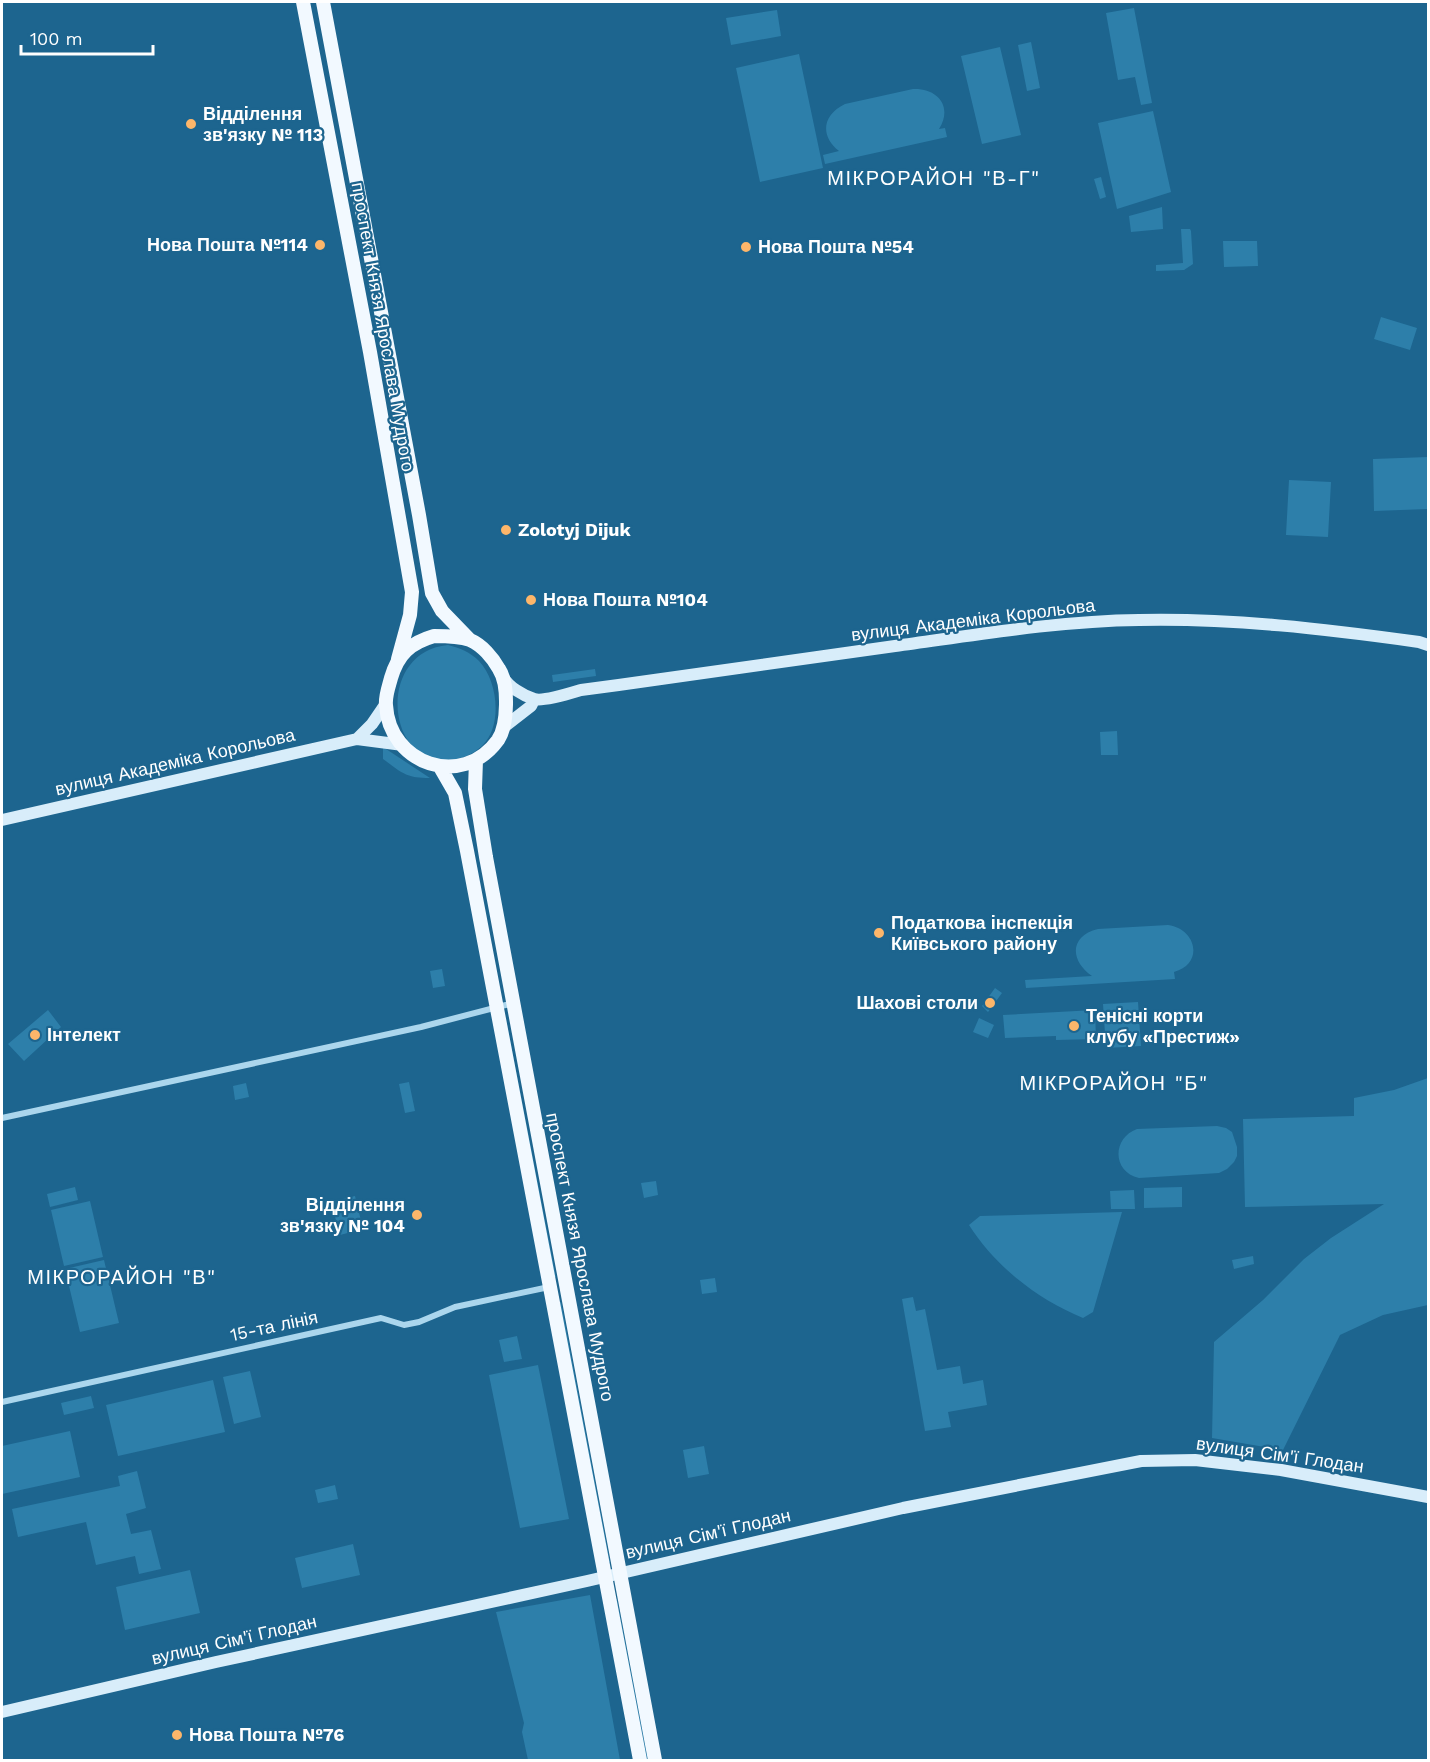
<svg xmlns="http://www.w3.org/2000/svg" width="1430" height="1762" viewBox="0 0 1430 1762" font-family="'Work Sans',sans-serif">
<rect width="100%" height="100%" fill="#1d658f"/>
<!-- green -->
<path fill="#2d7faa" d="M1134,8L1152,103L1141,105L1135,77L1118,80L1106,13Z
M777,10L781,36L731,45L726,18Z
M1031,42L1040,88L1027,91L1018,45Z
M1000,47L1021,135L982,144L961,56Z
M799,54L823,168L760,182L736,68Z
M913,89C938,88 953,107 939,129L945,128L947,137L825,164L823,155L839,151C820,136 822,115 845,104Z
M1153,111L1171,192L1117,209L1098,123Z
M1101,177L1106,197L1100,199L1094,179Z
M1162,207L1163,229L1131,232L1129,216Z
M1181,229H1190L1191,231L1193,264L1184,270L1156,271V265L1183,263Z
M1223,241H1257L1258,266L1224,267Z
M1381,317L1417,328L1410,350L1374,339Z
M1428,457V509L1374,511L1373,459Z
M1289,480L1331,482L1328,537L1286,535Z
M448,645C460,648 470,652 479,661C498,681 503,726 482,746C473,754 462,759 450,760C386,768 375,652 448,645Z
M595,669L596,676L553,682L552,675Z
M1117,731L1118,755H1101L1100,732Z
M383,747L430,778C406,778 402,773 383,759Z
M1168,925C1197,929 1204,964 1174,972L1175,979L1026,988L1025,980L1092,976C1070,961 1069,936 1098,929Z
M442,969L445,986L433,988L430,971Z
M995,988L1002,993L988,1012L982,1006Z
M1138,1002L1141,1046L1106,1048L1103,1004Z
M48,1010L61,1027L24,1061L8,1044Z
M1095,1010L1096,1039L1056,1040V1036L1005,1038L1003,1015Z
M979,1018L994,1025L988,1038L973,1032Z
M506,1019L556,1277H552L502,1020Z
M1428,1078V1305L1383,1315L1340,1335L1283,1450L1212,1438L1214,1342L1263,1300L1304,1259L1331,1238L1384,1204L1245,1207L1243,1119L1354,1116V1098L1394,1090Z
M409,1082L415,1111L405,1113L399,1084Z
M246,1083L249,1097L235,1100L233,1086Z
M1217,1126L1226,1128L1232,1132L1237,1147V1156L1234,1162L1227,1169L1219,1173L1139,1178C1112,1172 1112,1138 1137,1129Z
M656,1181L658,1195L644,1198L641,1183Z
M75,1187L78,1200L50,1207L47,1194Z
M1182,1187V1207L1144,1208V1188Z
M1134,1190L1135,1209H1111L1110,1191Z
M355,1196L363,1229L340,1235L331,1202Z
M90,1201L103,1257L64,1266L51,1210Z
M1122,1212L1093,1312L1083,1318C1037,1299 996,1267 969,1225L980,1216Z
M1253,1256L1254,1264L1234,1269L1232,1260Z
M104,1260L119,1323L80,1332L65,1269Z
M715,1278L717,1292L702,1294L700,1280Z
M913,1297L916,1311L925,1309L937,1370L960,1366L963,1384L983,1380L987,1405L948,1412L951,1427L925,1431L902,1299Z
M557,1302H561L610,1562L606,1563Z
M517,1336L522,1359L504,1362L499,1340Z
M538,1365L569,1519L520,1528L489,1375Z
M250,1371L261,1417L234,1424L223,1377Z
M213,1380L225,1432L118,1456L106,1405Z
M91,1396L94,1408L64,1415L61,1403Z
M70,1431L80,1477L2,1494V1446Z
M704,1446L709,1474L688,1478L683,1450Z
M137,1471L146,1508L126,1514L131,1534L151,1530L161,1569L139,1574L135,1556L96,1565L86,1522L18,1537L12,1509L120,1486L118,1476Z
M335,1485L338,1499L318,1503L315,1490Z
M353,1544L360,1575L302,1588L295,1558Z
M190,1570L200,1613L125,1630L116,1587Z
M590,1595L620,1760H528L522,1732L524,1723L496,1612Z
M613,1599H617L648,1760H644Z"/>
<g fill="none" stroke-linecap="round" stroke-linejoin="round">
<!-- street -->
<path stroke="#abd6ed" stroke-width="6" d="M2,1118L421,1027L513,1003
M2,1402L381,1318L404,1325L419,1322L455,1307L549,1287"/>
<!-- secondary -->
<path stroke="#d8edfa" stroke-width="12" d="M503,677C509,687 522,695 534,699C543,702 571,693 581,690C686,676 791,661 895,646C976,635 1058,621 1139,620C1232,618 1326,629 1419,642L1428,645
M504,727L531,706L534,700
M357,739L372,724L385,705
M2,820L357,739L403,745
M2,1712L216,1662L587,1581L903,1508L1141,1461L1195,1460L1281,1470L1428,1497"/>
<!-- primary -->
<path stroke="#f2f9ff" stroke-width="14" d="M303,2L370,352L412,592L410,615L398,659
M323,2L419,515L432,593L442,611L470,640
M434,636C445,636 459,636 470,640C482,645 493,658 499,669C509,684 508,725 498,740C462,790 389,764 386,705C385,696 389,686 391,678C398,654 410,643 434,636Z
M476,760L475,789L486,857L655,1760
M440,767L455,793L467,851L640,1760"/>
</g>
<!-- markers -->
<g fill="#fdb66a" stroke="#1d658f" stroke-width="2">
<circle cx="191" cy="124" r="6"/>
<circle cx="320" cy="245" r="6"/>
<circle cx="746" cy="247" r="6"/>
<circle cx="506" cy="530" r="6"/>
<circle cx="531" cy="600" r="6"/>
<circle cx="879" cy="933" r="6"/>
<circle cx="990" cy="1003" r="6"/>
<circle cx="1074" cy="1026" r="6"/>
<circle cx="35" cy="1035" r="6"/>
<circle cx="417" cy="1215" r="6"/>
<circle cx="177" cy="1735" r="6"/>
</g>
<g text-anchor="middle" stroke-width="4.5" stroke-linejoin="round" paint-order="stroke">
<!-- poi labels -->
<g font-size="18" font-weight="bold" fill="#fff" stroke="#1d658f" text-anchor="start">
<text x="203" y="120">Відділення<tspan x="203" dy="21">зв'язку № 113</tspan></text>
<text x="308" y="251" text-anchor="end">Нова Пошта №114</text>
<text x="758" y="253">Нова Пошта №54</text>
<text x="518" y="536">Zolotyj Dijuk</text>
<text x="543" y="606">Нова Пошта №104</text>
<text x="891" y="929">Податкова інспекція<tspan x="891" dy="21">Київського району</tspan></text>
<text x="978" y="1009" text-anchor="end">Шахові столи</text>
<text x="1086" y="1022">Тенісні корти<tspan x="1086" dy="21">клубу «Престиж»</tspan></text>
<text x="47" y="1041">Інтелект</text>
<text x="405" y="1211" text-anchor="end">Відділення<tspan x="405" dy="21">зв'язку № 104</tspan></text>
<text x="189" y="1741">Нова Пошта №76</text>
</g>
<!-- street labels -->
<g font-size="18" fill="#fff" stroke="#1d658f">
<text transform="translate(383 327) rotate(80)" y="6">проспект Князя Ярослава Мудрого</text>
<text transform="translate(973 620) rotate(-7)" y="6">вулиця Академіка Корольова</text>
<text transform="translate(175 762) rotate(-13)" y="6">вулиця Академіка Корольова</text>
<text transform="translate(580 1257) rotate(79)" y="6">проспект Князя Ярослава Мудрого</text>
<text transform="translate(274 1326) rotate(-12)" y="6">15-та лінія</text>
<text transform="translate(1280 1455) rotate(8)" y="6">вулиця Сім'ї Глодан</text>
<text transform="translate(708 1534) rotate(-13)" y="6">вулиця Сім'ї Глодан</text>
<text transform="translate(234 1640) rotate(-13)" y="6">вулиця Сім'ї Глодан</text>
</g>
<!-- neighbourhood labels -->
<g font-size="20" letter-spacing="1.5" fill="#fff" stroke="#1d658f">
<text x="934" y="185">МІКРОРАЙОН "В-Г"</text>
<text x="1114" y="1090">МІКРОРАЙОН "Б"</text>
<text x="122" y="1284">МІКРОРАЙОН "В"</text>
</g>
</g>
<!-- border -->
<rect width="1430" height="1762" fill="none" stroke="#ffffff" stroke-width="6"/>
<!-- scale -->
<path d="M21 45v9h132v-9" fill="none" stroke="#ffffff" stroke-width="3"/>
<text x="30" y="45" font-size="18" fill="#ffffff" stroke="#1d658f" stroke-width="4.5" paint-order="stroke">100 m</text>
</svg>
